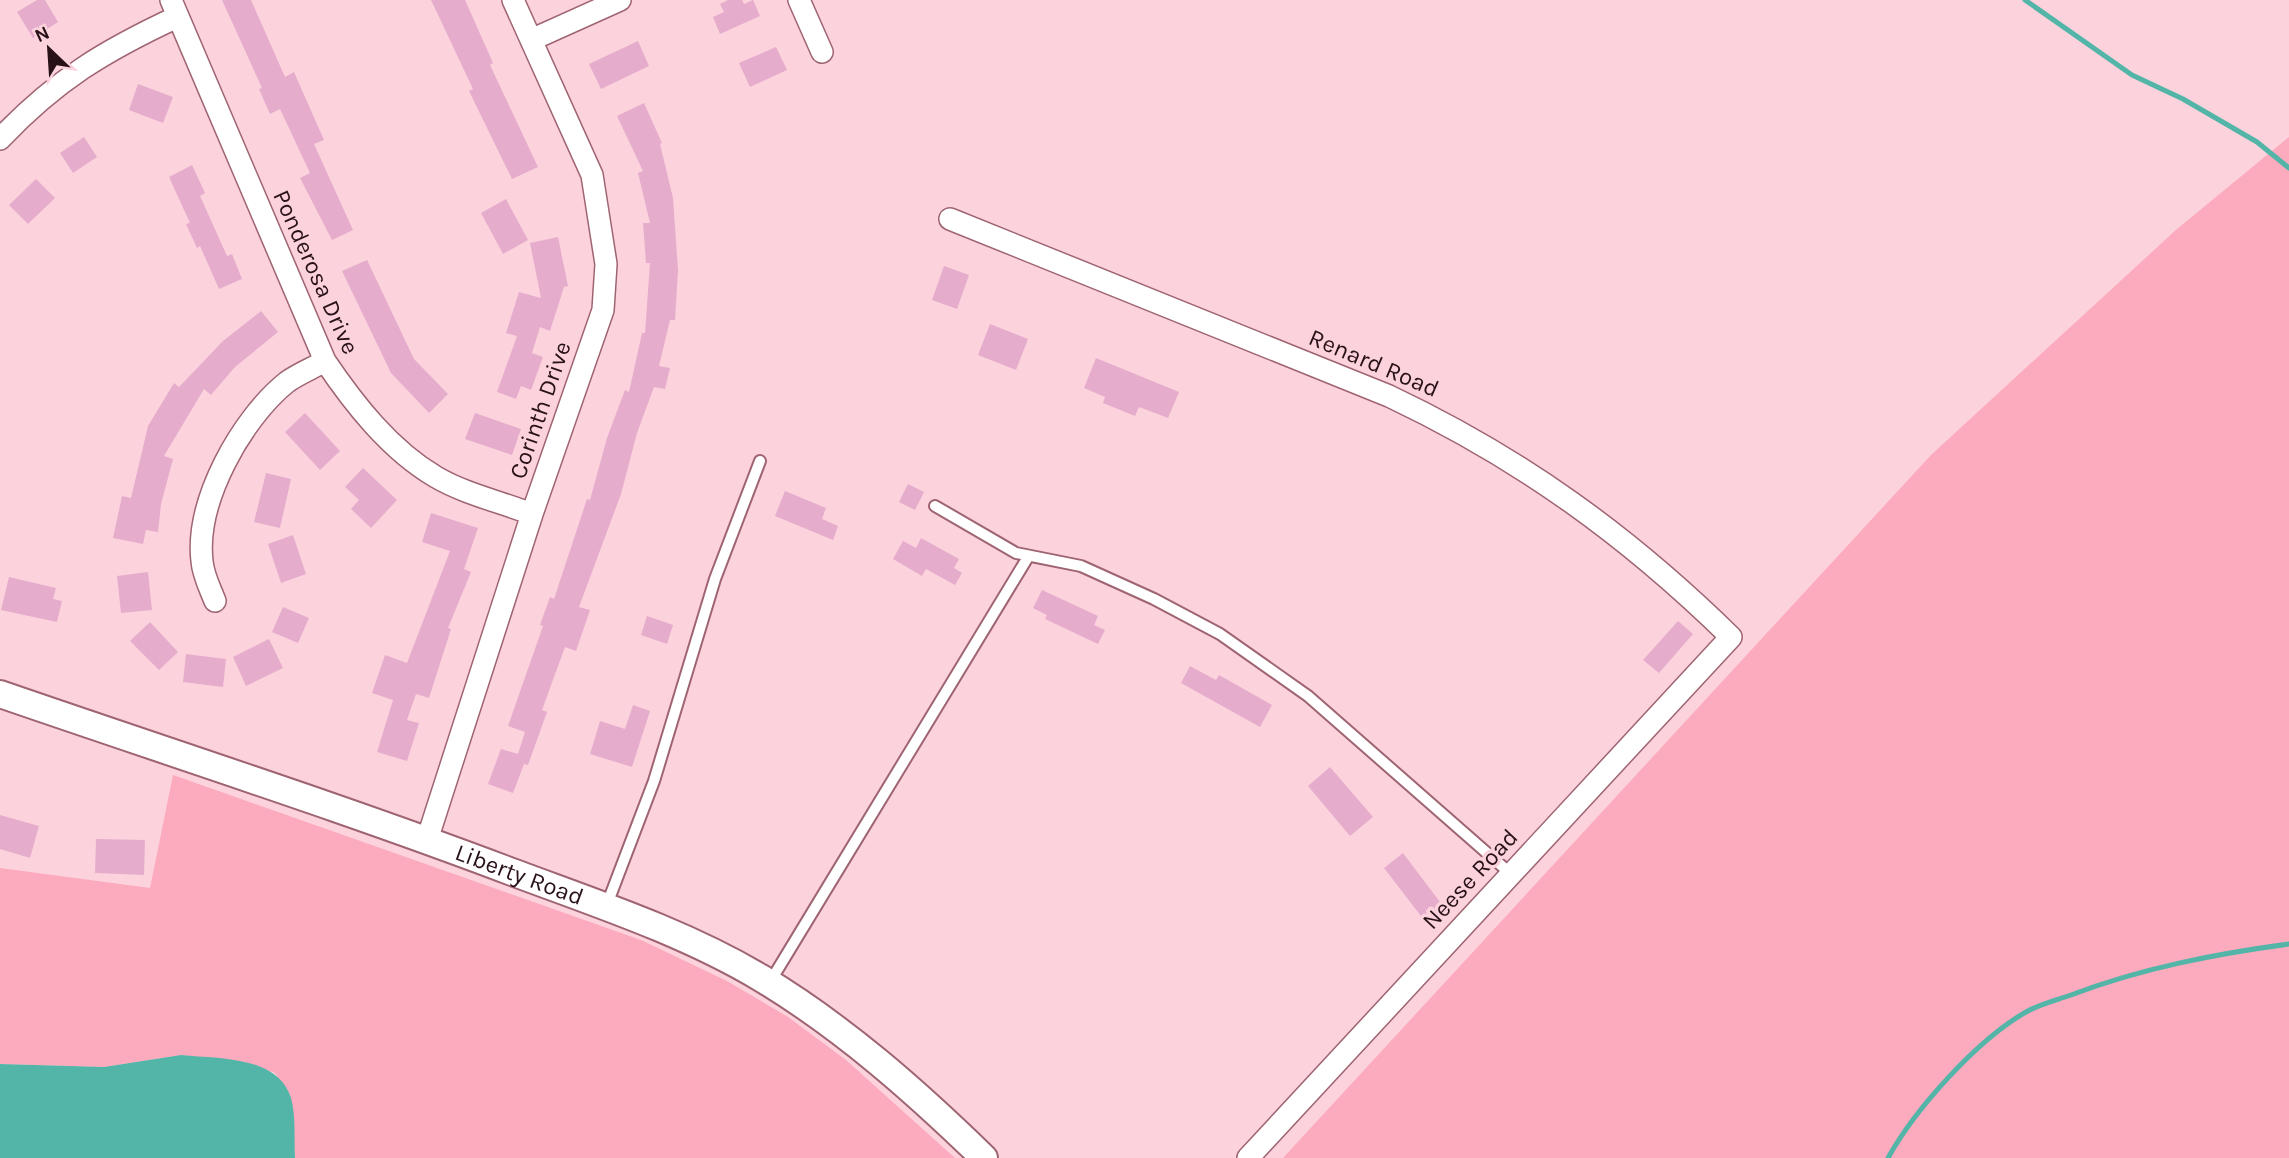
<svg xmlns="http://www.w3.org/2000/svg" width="2289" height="1158" viewBox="0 0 2289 1158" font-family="Karla,sans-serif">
<rect width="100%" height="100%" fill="#fcd3dc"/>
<!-- green -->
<path fill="#fcaabd" d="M2289,137V1158H1283L1931,455L2177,229Z
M173,775L641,940L727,981L788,1017L846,1060L955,1158H295L290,1095L275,1073L251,1064L181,1055L104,1067L0,1064V868L150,888Z"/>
<!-- water -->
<path fill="#52b5a8" d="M181,1055C217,1059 278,1055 291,1098C296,1116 294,1139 295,1158H0V1064L104,1067Z"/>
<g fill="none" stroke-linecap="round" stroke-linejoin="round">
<!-- stream -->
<path stroke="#52b5a8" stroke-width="5" d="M2025,0L2132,75L2183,99L2257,142L2289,168
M1888,1158C1915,1109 1977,1040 2026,1012C2040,1004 2057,1000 2071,995C2142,968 2215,954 2289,944"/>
</g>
<!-- building -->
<path fill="#e5accc" d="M37,0H45L58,22L33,38L17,12Z
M222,0H251L285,77L294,72L324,140L314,144L353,230L332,240L300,178L310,173L280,109L270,114L259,89L262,88Z
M431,0H465L493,63L490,65L538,167L512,179L469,91L473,89Z
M728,0H742L744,4L753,0L760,16L720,34L713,17L724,12L720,4Z
M638,41L649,66L601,89L589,64Z
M776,47L787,70L750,87L739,63Z
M138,84L173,97L163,123L129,110Z
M644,103L662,143L660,144L673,198L678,270L675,320H670L659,366L670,368L665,389L654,387L637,433L621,494L579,607L590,610L576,651L565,647L542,710L547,712L528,765L524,764L513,793L488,784L501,749L518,754L525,732L508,726L543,626L540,625L550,597L554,599L587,499L590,500L607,438L625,390L629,392L642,333H645L650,263H646L643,223H650L638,173L643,171L617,116Z
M84,137L97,157L73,173L60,153Z
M192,165L205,193L200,196L227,256L232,254L242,279L219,289L200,246L197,248L186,224L190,223L169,177Z
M36,179L55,198L28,224L9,205Z
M506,199L528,240L503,254L481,213Z
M558,237L568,286L564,287L550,331L540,327L532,353L543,357L531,390L521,386L516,399L497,392L517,336L506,333L519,292L541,298L530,243Z
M367,260L414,359L448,394L429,413L391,373L342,271Z
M944,266L969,275L957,309L932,300Z
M261,311L278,332L235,367L211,395L204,389L164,456L173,459L161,504L158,532L146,530L143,544L113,538L122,496L131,498L148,426L174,383L179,387L223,341Z
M990,324L1028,339L1016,370L978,355Z
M1096,358L1179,392L1168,418L1139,407L1135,416L1103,403L1105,397L1084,388Z
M305,413L340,451L320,470L285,432Z
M475,413L521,429L512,455L465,439Z
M363,468L397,500L371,528L351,509L359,500L345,487Z
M266,473L291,479L280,528L254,522Z
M908,484L924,492L915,510L899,502Z
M785,491L826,508L822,519L838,526L833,540L775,516Z
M431,513L478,528L464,569L471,572L448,628L451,629L429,698L416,694L407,720L419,723L407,761L377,752L393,700L372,693L385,655L407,663L450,551L422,542Z
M293,535L306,574L281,583L268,544Z
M921,538L959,559L954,568L962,573L955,585L926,569L922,576L893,559L903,541L916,548Z
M148,572L152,610L121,613L117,576Z
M9,577L56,588L53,599L62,601L57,622L1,610Z
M1042,590L1098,616L1094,625L1105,630L1098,644L1045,619L1047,615L1033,608Z
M283,607L309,618L298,643L272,632Z
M647,616L673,625L667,644L641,635Z
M1678,621L1693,634L1659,673L1643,660Z
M150,622L178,652L159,670L130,641Z
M269,639L283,668L246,686L233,657Z
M186,654L226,659L223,687L183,682Z
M1190,666L1216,680L1219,675L1272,705L1260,727L1181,683Z
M633,705L650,711L632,767L590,754L600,721L625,729Z
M1330,767L1373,817L1350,836L1308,786Z
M0,815L39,826L30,858L0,849Z
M96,839L145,840L144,875L95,873Z
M1403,853L1443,906L1424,920L1384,868Z"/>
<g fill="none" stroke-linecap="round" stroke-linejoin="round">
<defs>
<path id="service" d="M935,506L1016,553L1081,566L1154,599L1220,634L1308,696L1511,874
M606,907L654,781L715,579L760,461
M770,982L1028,557"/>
<path id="minor" d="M171,0L325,361C354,404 390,450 436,477C465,494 501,502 532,514
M799,0L822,52
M531,40L620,0
M0,139C56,80 104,51 177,17
M950,219L1389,396C1520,458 1627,535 1731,637L1248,1158
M215,601C210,588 203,575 202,561C195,501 242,418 287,382C298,374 313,368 325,361
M427,840L532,514L603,310L606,264L592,175L513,0"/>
<g id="tertiary">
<path id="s1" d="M0,694C171,753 343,808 512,872C595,903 684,932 761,978C844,1028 915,1091 984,1158"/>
</g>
</defs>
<!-- service casing -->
<use href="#service" stroke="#9f6472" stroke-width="14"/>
<!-- minor casing -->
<use href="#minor" stroke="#9f6472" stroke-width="24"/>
<!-- tertiary casing -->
<use href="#tertiary" stroke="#9f6472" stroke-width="30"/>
<!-- service -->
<use href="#service" stroke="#fff" stroke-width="10"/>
<!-- minor -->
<use href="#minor" stroke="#fff" stroke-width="21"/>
<!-- tertiary -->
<use href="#tertiary" stroke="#fff" stroke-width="26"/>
</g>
<g text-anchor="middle" stroke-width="7" stroke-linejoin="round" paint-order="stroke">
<!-- street labels -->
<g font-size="24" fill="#291118" stroke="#fcd3dc">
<text transform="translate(316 272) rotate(66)" y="8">Ponderosa Drive</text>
<text transform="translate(1374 363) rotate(23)" y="8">Renard Road</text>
<text transform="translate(540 410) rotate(-71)" y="8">Corinth Drive</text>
<text dy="8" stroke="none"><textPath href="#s1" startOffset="550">Liberty Road</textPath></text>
<text transform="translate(1470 879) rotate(-47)" y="8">Neese Road</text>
</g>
</g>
<!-- north arrow -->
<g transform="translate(49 49) rotate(335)" stroke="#fcd3dc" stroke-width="5" paint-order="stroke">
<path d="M0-5L12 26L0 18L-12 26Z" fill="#291118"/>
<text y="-10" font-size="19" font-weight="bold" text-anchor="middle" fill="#291118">N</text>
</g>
</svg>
